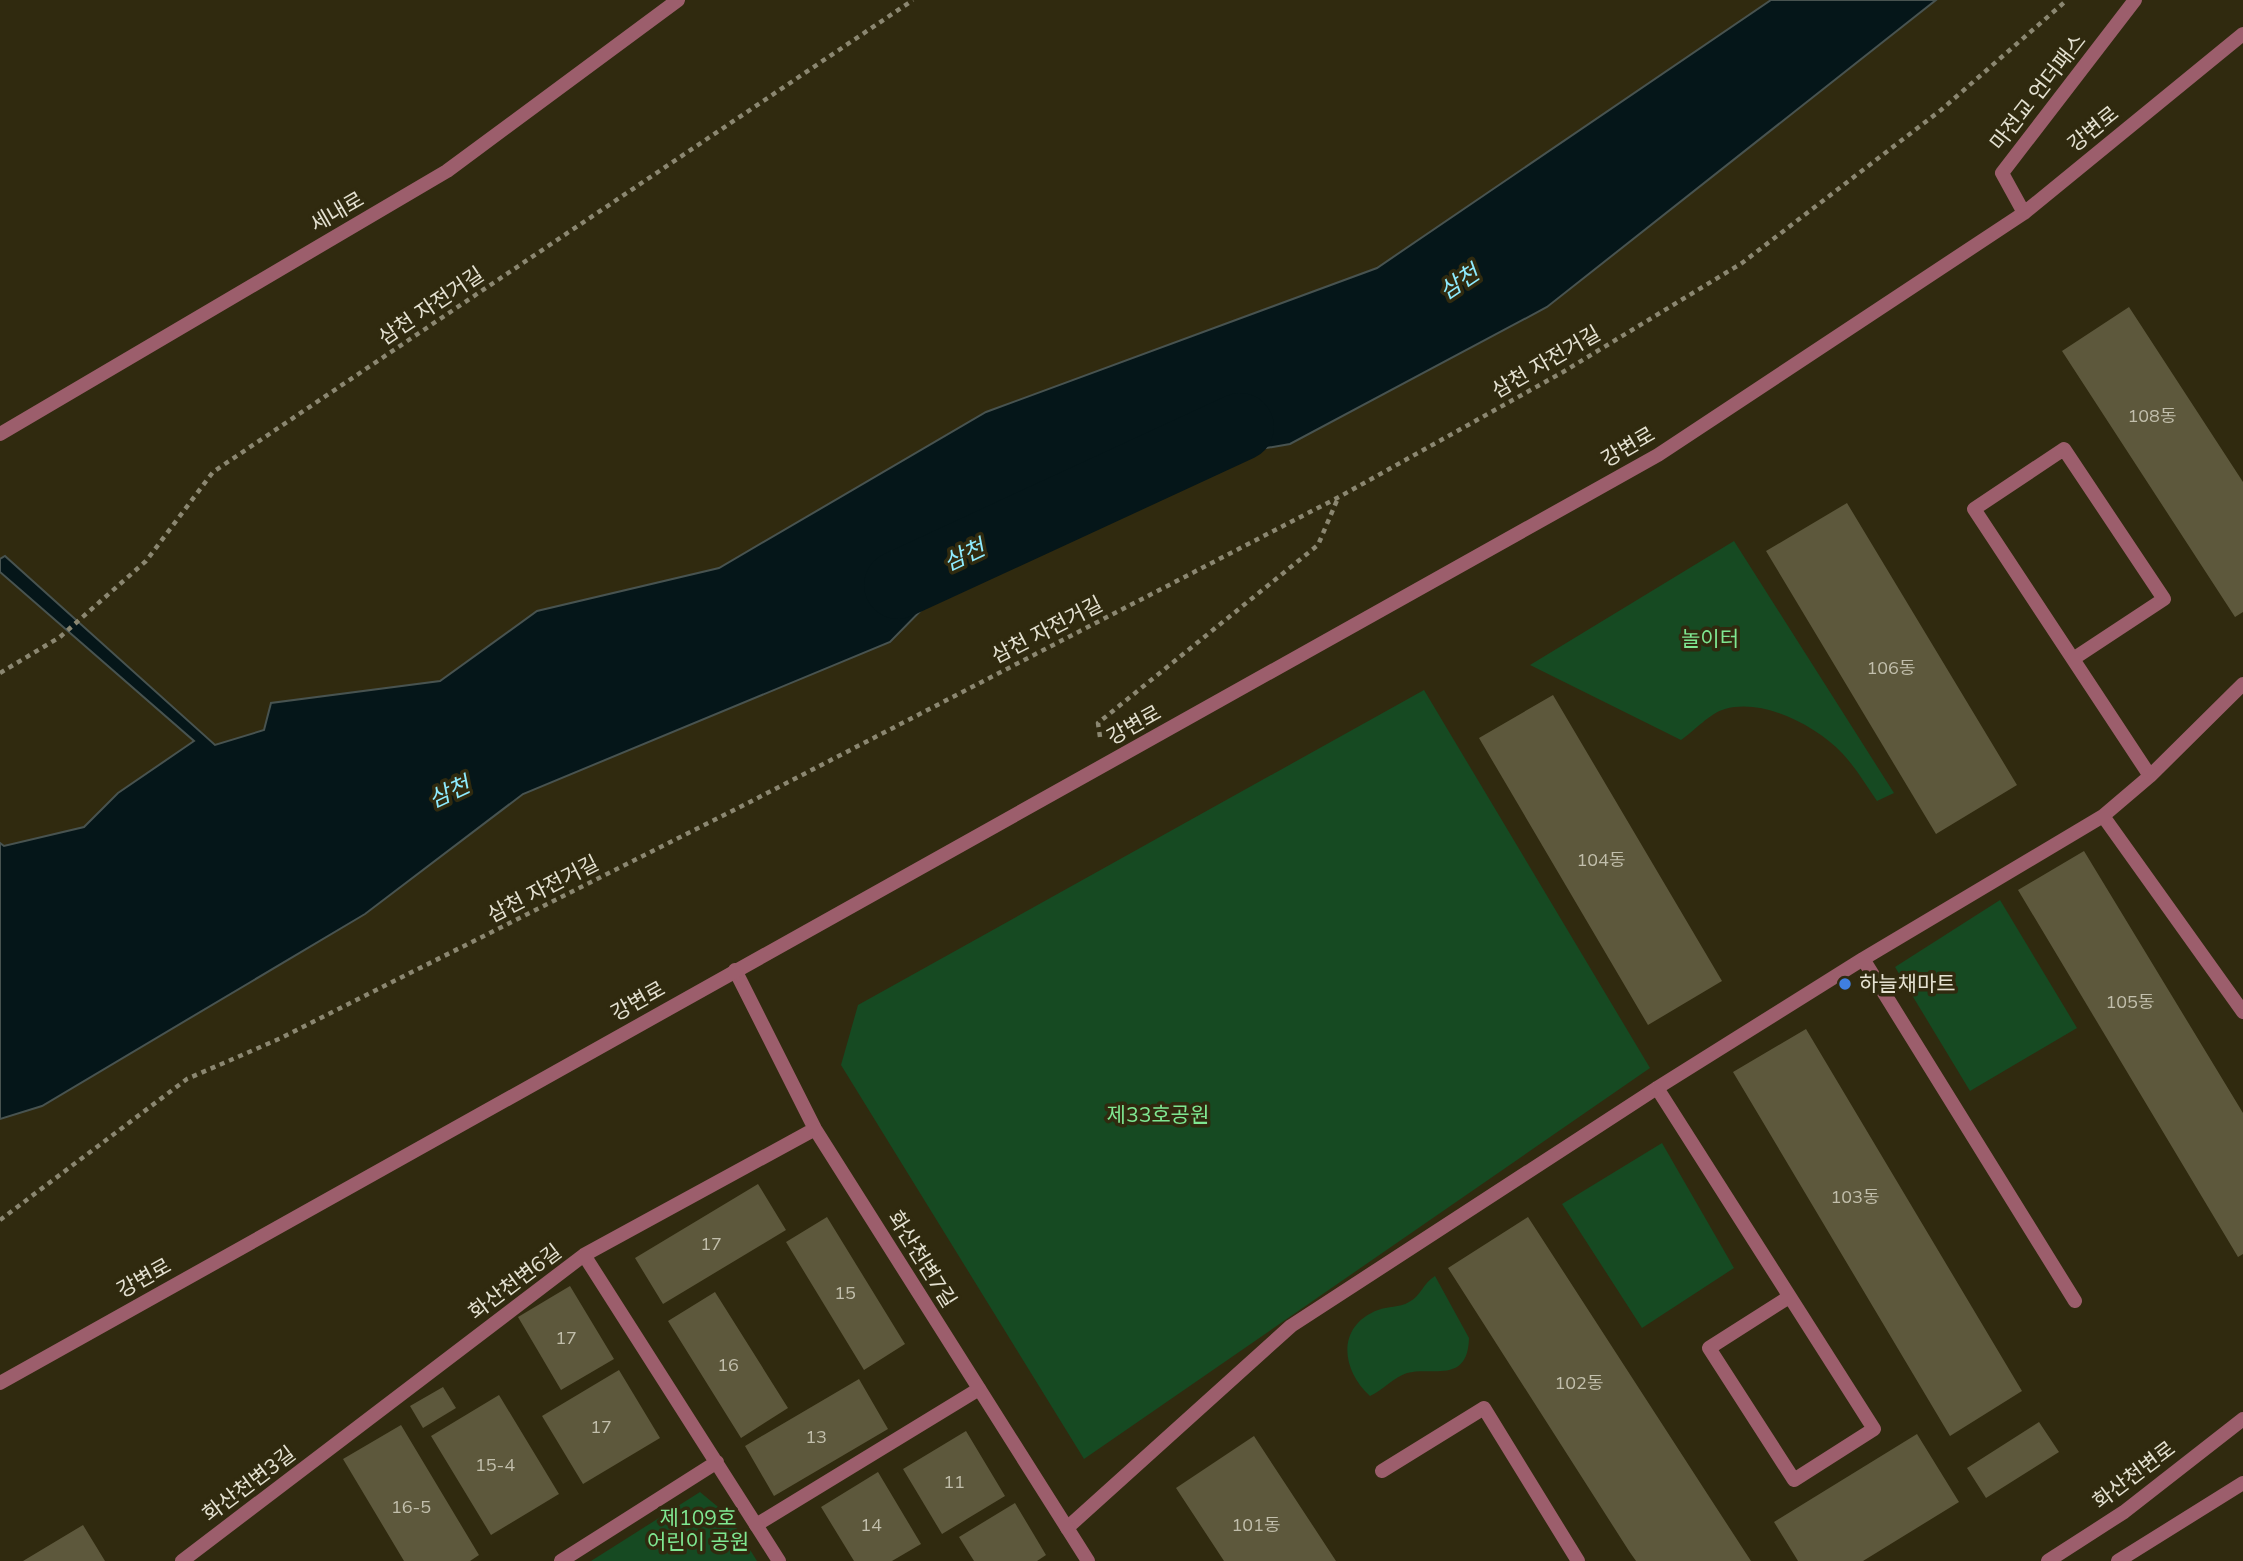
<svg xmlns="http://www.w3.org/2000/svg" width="2243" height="1561" viewBox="0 0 2243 1561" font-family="Mulish,'Noto Sans KR',sans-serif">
<rect width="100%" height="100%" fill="#302a0f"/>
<!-- green -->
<path fill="#164a22" d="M1734,541L1894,793L1877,801C1866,785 1856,768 1842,753C1816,726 1764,698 1725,709C1710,713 1694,731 1681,740L1530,665Z
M1424,690L1650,1068L1084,1459L841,1065L858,1005Z
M2000,900L2077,1028L1970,1091L1895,967Z
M1662,1143L1734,1268L1642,1328L1562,1204Z
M1435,1276L1469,1338C1468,1385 1431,1366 1407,1373C1394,1377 1383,1390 1370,1396C1341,1370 1336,1326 1378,1310C1388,1306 1399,1308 1409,1302C1421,1296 1423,1283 1435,1276Z
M700,1492L729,1516L757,1561H591Z"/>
<!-- water -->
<path fill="#051619" stroke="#485350" stroke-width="2" d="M1771,0H1936L1547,307L1290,444L1043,486L890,642L523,794L365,914L42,1106L0,1119V843L4,846L84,827L118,793L194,741L0,572V559L5,556L215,745L264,730L271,703L440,681L537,611L719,568L986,412L1377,268Z"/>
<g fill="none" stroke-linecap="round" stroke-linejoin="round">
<!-- river -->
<path stroke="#051619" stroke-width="68" d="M898,585L1240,427"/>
</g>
<!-- building -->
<path fill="#5d583c" d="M2129,307L2243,482V612L2235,617L2062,351Z
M1847,503L2017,785L1936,834L1766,551Z
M1553,695L1722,981L1648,1025L1479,738Z
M2084,851L2243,1113V1254L2238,1257L2018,890Z
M1806,1029L2022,1391L1950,1436L1733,1072Z
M758,1184L786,1230L663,1304L635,1258Z
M827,1217L905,1344L864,1370L786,1242Z
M1528,1217L1710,1498L1751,1561H1636L1629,1551L1448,1268Z
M570,1286L614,1359L561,1390L518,1317Z
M715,1292L788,1408L741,1438L668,1321Z
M619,1370L660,1438L583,1484L542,1416Z
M859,1379L888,1429L774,1496L745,1446Z
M443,1387L456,1408L423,1428L410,1406Z
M499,1395L559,1494L491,1535L431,1436Z
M2039,1422L2059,1452L1986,1498L1967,1468Z
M401,1425L479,1555L470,1561H404L343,1459Z
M966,1431L1005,1496L942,1534L903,1469Z
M1917,1434L1959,1502L1863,1561H1798L1774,1522Z
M1254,1436L1336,1561H1224L1176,1488Z
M878,1472L921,1544L892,1561H854L821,1507Z
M1015,1503L1046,1555L1037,1561H974L959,1537Z
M83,1525L105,1561H23Z"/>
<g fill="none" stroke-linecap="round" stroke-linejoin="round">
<!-- path -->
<path stroke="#8b8771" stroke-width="4.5" stroke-dasharray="5 5" stroke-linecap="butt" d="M0,673L60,637L146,561L213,472L913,0
M1100,737L1098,723L1318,545L1338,498
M0,1220L187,1079L281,1038L746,804L1339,497L1563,372L1742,263L1941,110L2067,0"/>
<!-- service -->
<path stroke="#9c5e6c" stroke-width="14" d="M2073,659L2164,599L2064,449L1974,509L2150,776
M2103,816L2243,1012
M1863,959L2075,1301
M1657,1088L1874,1429L1794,1480L1709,1348L1789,1297
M1382,1471L1484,1408L1578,1561
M1067,1528L1291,1326L1657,1088L1863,959L2103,816L2150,776L2243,684
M2118,1561L2243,1483"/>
<!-- pedestrian -->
<path stroke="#9c5e6c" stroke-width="14" d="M756,1525L979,1389"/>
<!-- minor -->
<path stroke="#9c5e6c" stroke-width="14" d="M735,970L815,1129L1088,1561
M584,1255L779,1561
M182,1561L584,1255L815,1129
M561,1561L717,1462
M2048,1561L2124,1512L2243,1419"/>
<!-- tertiary -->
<path stroke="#9c5e6c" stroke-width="14" d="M2024,213L2002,173L2135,0
M0,434L447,171L678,0
M0,1383L1658,455L2024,213L2243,34"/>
</g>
<!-- markers -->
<circle fill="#3f7fe0" stroke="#302a0f" stroke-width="2.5" cx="1845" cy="984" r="7"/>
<g text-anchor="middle" stroke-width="7" stroke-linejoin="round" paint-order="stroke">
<!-- number labels -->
<g font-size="18" fill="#c2bfac">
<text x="2152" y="422">108동</text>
<text x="1891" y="674">106동</text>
<text x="1601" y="866">104동</text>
<text x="2130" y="1008">105동</text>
<text x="1855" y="1203">103동</text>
<text x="711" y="1250">17</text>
<text x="845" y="1299">15</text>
<text x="566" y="1344">17</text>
<text x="728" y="1371">16</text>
<text x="1579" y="1389">102동</text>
<text x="601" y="1433">17</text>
<text x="816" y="1443">13</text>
<text x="495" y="1471">15-4</text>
<text x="954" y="1488">11</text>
<text x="411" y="1513">16-5</text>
<text x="871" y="1531">14</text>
<text x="1256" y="1531">101동</text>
</g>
<!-- street labels -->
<g font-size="21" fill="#e4e1d1" stroke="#302a0f">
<text transform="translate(2038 92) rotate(-52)" y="7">마전교 언더패스</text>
<text transform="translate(2093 129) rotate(-39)" y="7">강변로</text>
<text transform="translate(337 212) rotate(-30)" y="7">세내로</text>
<text transform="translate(431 306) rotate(-34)" y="7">삼천 자전거길</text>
<text transform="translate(1546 362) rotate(-30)" y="7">삼천 자전거길</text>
<text transform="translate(1628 447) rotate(-30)" y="7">강변로</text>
<text transform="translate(1047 630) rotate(-27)" y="7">삼천 자전거길</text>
<text transform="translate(1134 725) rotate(-29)" y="7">강변로</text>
<text transform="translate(543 889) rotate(-27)" y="7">삼천 자전거길</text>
<text transform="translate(638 1001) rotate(-29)" y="7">강변로</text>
<text transform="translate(922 1259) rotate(58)" y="7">화산천변7길</text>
<text transform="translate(144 1278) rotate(-29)" y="7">강변로</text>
<text transform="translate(515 1282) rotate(-37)" y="7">화산천변6길</text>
<text transform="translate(2134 1475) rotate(-37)" y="7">화산천변로</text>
<text transform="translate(249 1484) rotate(-37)" y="7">화산천변3길</text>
</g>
<!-- park labels -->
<g font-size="21" fill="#7fe791" stroke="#302a0f">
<text x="1710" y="646">놀이터</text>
<text x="1158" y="1122">제33호공원</text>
<text x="698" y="1525">제109호<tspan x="698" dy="24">어린이 공원</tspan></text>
</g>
<!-- poi labels -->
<g font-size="21" fill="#e4e1d1" stroke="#302a0f" text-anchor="start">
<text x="1859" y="991">하늘채마트</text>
</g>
<!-- water labels -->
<g font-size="23" font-style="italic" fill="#8eebfe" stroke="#302a0f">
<text transform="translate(1459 282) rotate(-34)" y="8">삼천</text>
<text transform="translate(964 555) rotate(-25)" y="8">삼천</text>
<text transform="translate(449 792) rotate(-25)" y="8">삼천</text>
</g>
</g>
</svg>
